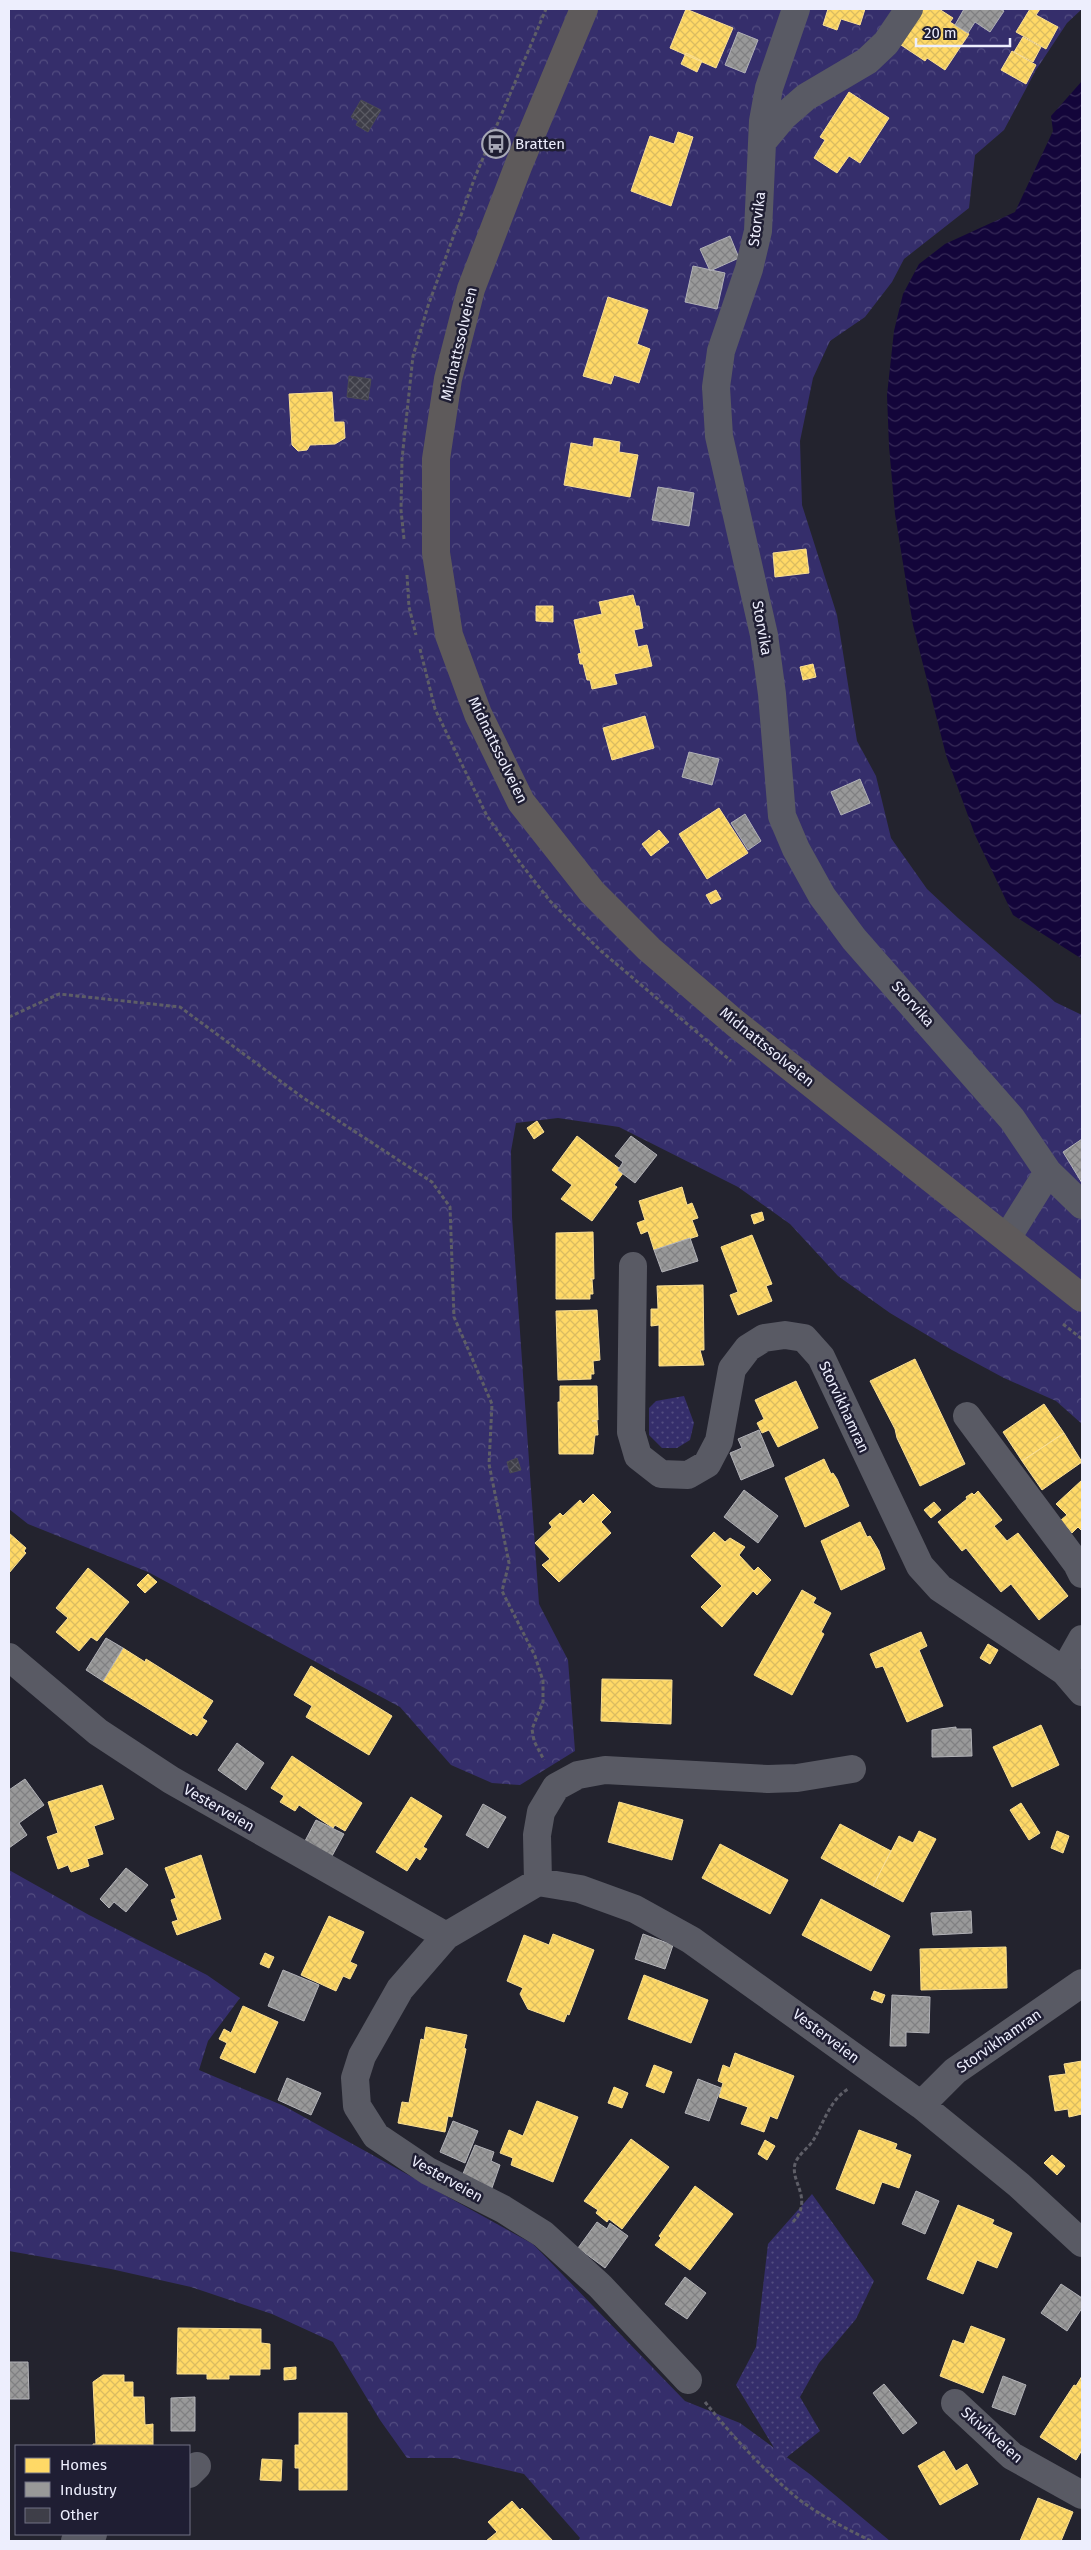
<svg xmlns="http://www.w3.org/2000/svg" width="1091" height="2550" viewBox="0 0 1091 2550" font-family="'Fira Sans',sans-serif">
<defs>
<pattern id="grass-dots" width="8" height="8" patternUnits="userSpaceOnUse" patternTransform="scale(1.25)"><rect width="8" height="8" fill="#352e6b"/><path d="M2 2h.1M6 6h.1" fill="none" stroke="#534d81" stroke-width="1.8" stroke-linecap="round"/></pattern>
<pattern id="forest-crowns" width="20" height="18" patternUnits="userSpaceOnUse" patternTransform="scale(1.25)"><rect width="20" height="18" fill="#352e6b"/><path d="M2 6a3 3 0 1 1 6 0M12 15a3 3 0 1 1 6 0" fill="none" stroke="#534d81"/></pattern>
<pattern id="water-waves" width="16" height="10" patternUnits="userSpaceOnUse" patternTransform="scale(1.25)"><rect width="16" height="10" fill="#13053a"/><path d="M0 5q4-4 8 0t8 0" fill="none" stroke="#362a57"/></pattern>
<pattern id="homes-cross-hatch" width="8" height="8" patternUnits="userSpaceOnUse" patternTransform="scale(1.25)"><rect width="8" height="8" fill="#ffd966"/><path d="M0 0l8 8M0 8l8-8" fill="none" stroke="#dabc61"/></pattern>
<pattern id="industry-cross-hatch" width="8" height="8" patternUnits="userSpaceOnUse" patternTransform="scale(1.25)"><rect width="8" height="8" fill="#999"/><path d="M0 0l8 8M0 8l8-8" fill="none" stroke="#808082"/></pattern>
<pattern id="building-cross-hatch" width="8" height="8" patternUnits="userSpaceOnUse" patternTransform="scale(1.25)"><rect width="8" height="8" fill="#3e3e48"/><path d="M0 0l8 8M0 8l8-8" fill="none" stroke="#5a5a63"/></pattern>
</defs>
<rect width="100%" height="100%" fill="#23232e"/>
<!-- grass -->
<path fill="url(#grass-dots)" d="M684,1396L694,1423L690,1440L677,1448H662L649,1435V1408L656,1401Z
M812,2194L874,2281L856,2319L819,2363L800,2397L820,2431L782,2461L736,2385L756,2347L768,2244Z"/>
<!-- forest -->
<path fill="url(#forest-crowns)" d="M9,9H1082L1067,23L1036,70L1004,130L975,155L969,208L904,259L892,282L865,317L830,341L813,378L800,441L802,505L837,615L857,741L876,776L891,838L927,889L958,918L1055,1002L1082,1015V1424L1056,1401L1004,1378L952,1350L890,1313L838,1276L790,1224L738,1187L619,1127L558,1118L516,1123L511,1151L512,1217L539,1604L568,1660L575,1751L520,1785L492,1783L451,1765L400,1707L148,1572L28,1524L9,1509Z
M9,1870L89,1915L207,1975L240,1998L208,2041L199,2070L284,2106L533,2244L685,2401L740,2423L811,2475L890,2541H578L580,2538L524,2474L455,2458H407L380,2420L333,2342L272,2314L191,2287L111,2269L9,2251Z"/>
<!-- water -->
<path fill="url(#water-waves)" d="M1082,81V959L1013,915L975,835L946,755L913,625L895,514L889,446L887,395L894,331L903,294L919,264L945,244L1015,212L1053,131L1051,116Z"/>
<!-- homes -->
<path fill="url(#homes-cross-hatch)" stroke="#fadf93" d="M686,9L733,28L716,68L670,48Z
M828,9H865L860,25L841,19L837,30L823,25Z
M921,9H939L953,18L950,22L969,34L945,70L927,58L925,61L898,43Z
M1030,9H1040L1036,15L1058,27L1046,49L1016,32Z
M1023,37L1041,47L1033,62L1014,52Z
M1012,51L1036,65L1026,84L1001,70Z
M686,53L702,61L697,72L681,64Z
M849,92L889,118L860,163L849,156L837,173L814,158L825,140L820,137Z
M678,132L693,137L671,206L631,191L650,136L674,144Z
M608,297L648,310L637,344L650,349L639,383L614,375L611,384L583,376Z
M332,392L334,422H344L345,438L335,444L310,445L307,450L298,451L292,445L289,394Z
M594,438L620,442L619,452L638,455L630,497L564,485L571,443L593,447Z
M806,549L809,573L775,577L773,553Z
M633,595L636,606H639L643,628L634,630L638,647L647,645L652,666L614,674L617,684L592,689L590,680H587L583,664H580L578,654L581,653L574,620L602,614L599,602Z
M536,606H553V622L536,621Z
M813,664L816,677L803,680L800,667Z
M645,716L654,748L612,760L603,728Z
M719,808L748,853L707,879L679,834Z
M659,830L669,842L651,856L642,844Z
M716,890L721,899L711,904L706,895Z
M537,1121L544,1132L534,1139L527,1128Z
M577,1136L624,1172L614,1185L617,1187L592,1221L561,1199L572,1185L552,1170Z
M682,1187L687,1205L692,1203L698,1218L692,1220L698,1236L654,1250L648,1231L641,1234L637,1223L645,1220L639,1201Z
M762,1212L764,1220L754,1224L751,1215Z
M593,1232L594,1279H590H592L593,1294H590V1299H556V1233Z
M752,1235L772,1284L766,1286L772,1301L738,1315L730,1295L738,1292L721,1247Z
M703,1285L704,1350H700L704,1365L659,1366V1325L651,1326V1309H658L657,1286Z
M597,1310L600,1360L593,1361L594,1374H591V1379L558,1380L556,1311Z
M915,1359L965,1464L920,1486L897,1438L895,1429L870,1381Z
M796,1381L818,1428L778,1447L769,1430L762,1433L757,1423L764,1419L755,1400Z
M560,1386H597L598,1420L592,1421H597L598,1435H595L593,1454H559L558,1402H560Z
M1044,1404L1064,1433L1022,1461L1003,1432Z
M1064,1433L1082,1462L1042,1490L1022,1461Z
M824,1459L831,1474L833,1473L837,1479L849,1506L805,1527L785,1478Z
M1082,1480V1531L1078,1527L1072,1533L1061,1520L1067,1515L1056,1504Z
M978,1491L1002,1520L994,1526L1007,1541L1018,1533L1068,1596L1039,1620L1011,1584L1001,1592L966,1548L962,1551L938,1522L967,1499L966,1497L972,1493L974,1495Z
M593,1494L611,1512L601,1522L611,1533L559,1582L542,1565L550,1559L535,1543L552,1527L549,1523L560,1513L563,1516L580,1500L583,1504Z
M934,1502L941,1510L931,1518L924,1510Z
M860,1522L867,1537L870,1536L879,1551L885,1569L841,1590L821,1541Z
M714,1532L725,1542L730,1538L745,1547L739,1555L754,1571L758,1567L771,1580L757,1595L753,1591L722,1627L701,1607L722,1586L691,1556Z
M9,1533L26,1548L24,1551L26,1553L9,1573Z
M88,1568L129,1602L97,1641L91,1637L79,1651L56,1632L68,1618L56,1608Z
M148,1574L157,1582L145,1593L137,1585Z
M802,1590L816,1598L813,1603L831,1613L821,1632L824,1634L792,1695L754,1675Z
M921,1632L927,1646L919,1650L943,1706L907,1722L883,1666L876,1668L870,1654Z
M988,1644L998,1650L990,1664L980,1658Z
M123,1648L145,1662L146,1659L213,1701L202,1718L207,1721L197,1736L193,1733L191,1735L103,1681Z
M311,1666L392,1716L369,1755L306,1717L312,1706L294,1695Z
M602,1679L672,1680L671,1724L601,1721Z
M1041,1725L1059,1765L1012,1787L993,1747Z
M292,1756L362,1803L345,1831L335,1825L333,1828L299,1805L295,1811L280,1802L284,1796L271,1788Z
M102,1785L114,1819L94,1826L103,1854L87,1859L89,1866L71,1872L68,1865L58,1869L47,1837L58,1833L48,1802Z
M411,1797L442,1816L423,1847L427,1849L420,1860L416,1857L407,1871L376,1852Z
M619,1802L683,1820L672,1860L608,1842Z
M1021,1803L1040,1833L1029,1840L1010,1810Z
M840,1824L891,1851L873,1886L821,1858Z
M919,1831L936,1839L903,1902L873,1886L899,1836L913,1843Z
M1057,1831L1069,1836L1063,1853L1051,1848Z
M720,1844L788,1880L770,1914L702,1878Z
M201,1855L221,1919L177,1935L172,1922L178,1920L171,1900L176,1898L165,1868Z
M821,1899L890,1936L871,1971L802,1935Z
M329,1916L364,1932L350,1962L357,1965L350,1979L343,1976L336,1991L301,1975Z
M553,1934L594,1950L569,2015L567,2014L564,2022L528,2009L520,1994L523,1988L507,1981L524,1935L549,1945Z
M1006,1947L1007,1988L921,1990L920,1949Z
M265,1953L274,1957L269,1968L260,1964Z
M644,1975L708,2000L691,2043L628,2019Z
M874,1991L885,1995L882,2003L871,1999Z
M243,2006L278,2022L255,2073L220,2058L227,2043L219,2039L224,2029L231,2033Z
M426,2027L467,2035L464,2048L466,2049L452,2117L448,2116L445,2132L398,2123L402,2102L409,2103L421,2039L424,2040Z
M735,2053L794,2076L777,2119L770,2116L764,2132L741,2124L748,2107L719,2097L723,2083L718,2081L723,2065L730,2068Z
M1082,2061V2114L1069,2117L1068,2109L1055,2111L1049,2076L1066,2074L1064,2064Z
M654,2065L672,2072L664,2093L646,2086Z
M614,2087L628,2093L622,2108L608,2103Z
M537,2101L578,2117L553,2182L511,2165L513,2158L500,2153L509,2130L523,2136Z
M859,2130L897,2144L895,2149L911,2155L899,2188L882,2182L874,2204L836,2189Z
M631,2139L669,2167L622,2229L609,2219L607,2222L596,2213L598,2210L584,2201Z
M765,2140L775,2146L767,2160L758,2154Z
M1052,2155L1065,2166L1057,2175L1044,2163Z
M695,2186L733,2214L690,2270L655,2245L661,2238L659,2236Z
M958,2205L994,2220L992,2224L1012,2233L997,2268L977,2260L963,2294L927,2279Z
M971,2326L1005,2339L983,2393L940,2376L953,2340L964,2344Z
M178,2328L261,2329V2343L270,2344V2369H260V2375H229V2379H207V2374H177Z
M296,2367V2379L284,2380V2368Z
M103,2375H124V2382H133V2397H144L145,2425L153,2424V2446H93V2444H96L93,2382Z
M1082,2376V2450L1076,2460L1040,2437L1074,2385L1076,2386Z
M299,2413H347V2490H299V2468H295V2445H299Z
M944,2451L956,2471L967,2464L978,2484L940,2505L918,2466Z
M262,2459L282,2460L281,2481L260,2480Z
M1038,2498L1073,2512L1061,2541H1020Z
M512,2501L520,2510L522,2508L553,2541H486L497,2532L488,2522Z"/>
<!-- industry -->
<path fill="url(#industry-cross-hatch)" stroke="#b2b2b7" d="M964,9H1000L1004,11L990,32L975,22L968,33L955,25Z
M738,32L758,40L745,73L725,65Z
M730,236L739,258L710,271L700,249Z
M693,266L725,273L717,309L685,302Z
M658,487L694,493L689,526L652,520Z
M689,752L719,759L712,785L682,777Z
M860,779L870,803L841,815L831,792Z
M745,814L761,841L748,850L731,823Z
M631,1136L657,1155L635,1183L618,1170L623,1162L615,1156Z
M1082,1139V1183L1063,1152Z
M690,1238L698,1261L662,1272L654,1250Z
M759,1430L774,1466L741,1480L730,1453L742,1448L738,1439Z
M744,1490L778,1516L758,1543L724,1517Z
M106,1638L123,1648L103,1681L86,1670Z
M956,1727V1729H971L972,1756L932,1757V1730Z
M237,1743L264,1763L246,1790L218,1770Z
M25,1779L44,1805L19,1823L27,1835L9,1848V1790Z
M483,1804L506,1817L488,1848L466,1835Z
M316,1820L344,1834L332,1856L305,1841Z
M126,1868L148,1885L126,1912L114,1902L109,1908L100,1899Z
M971,1911L972,1933L933,1935L931,1913Z
M643,1934L673,1945L665,1969L635,1959Z
M283,1970L319,1985L304,2021L268,2006Z
M892,1995L930,1997L929,2033L906,2032V2046H890Z
M287,2078L321,2093L311,2115L278,2100Z
M698,2079L721,2088L709,2121L685,2113Z
M453,2121L478,2131L465,2163L440,2152Z
M475,2145L494,2152L491,2161L500,2165L492,2188L462,2176Z
M916,2191L939,2201L925,2234L902,2224Z
M597,2222L607,2229L610,2223L628,2236L605,2268L578,2248Z
M685,2277L706,2293L687,2319L665,2304Z
M1061,2284L1082,2298V2308L1067,2331L1041,2313Z
M9,2362H28L29,2399H9Z
M1003,2376L1026,2385L1015,2415L992,2407Z
M884,2384L917,2423L903,2434L873,2393Z
M195,2397V2431H171V2398Z"/>
<!-- building -->
<path fill="url(#building-cross-hatch)" stroke="#4a4a54" d="M361,100L381,110L368,132L356,125L358,121L351,117Z
M349,376L371,379L368,400L347,397Z
M517,1458L521,1470L510,1473L507,1462Z"/>
<g fill="none" stroke-linecap="round" stroke-linejoin="round">
<!-- path -->
<path stroke="#5e5e67" stroke-width="3" stroke-dasharray="4 2.5" stroke-linecap="butt" d="M404,539L401,510L402,459L413,356L428,306L475,177L546,9
M407,575L409,607L416,635
M420,649L435,709L487,816L521,864L550,901L601,951L731,1061
M9,1017L59,994L180,1007L302,1097L432,1182L450,1207L454,1317L492,1404L489,1464L509,1563L502,1591L535,1656L543,1681V1702L532,1729L534,1741L544,1760
M1063,1324L1082,1339
M793,2222C814,2199 790,2182 795,2164C798,2154 809,2148 814,2139C824,2122 830,2100 848,2089
M705,2402C733,2437 766,2473 801,2501C823,2517 847,2529 871,2541"/>
<!-- street -->
<path stroke="#595a64" stroke-width="28" d="M796,9L769,88L763,121L758,231L749,269L721,351L716,387L719,436L764,635L772,694L782,816L796,849L822,896L854,939L1012,1119L1048,1172L1007,1238
M763,141L783,117L806,97L867,61L886,43L909,9
M1048,1172L1082,1205
M633,1266L631,1432L638,1456L661,1474L688,1475L707,1464L719,1441L732,1369L748,1348L764,1338L785,1335L804,1338L821,1357L920,1566L940,1588L1064,1671L1082,1692
M967,1416L1077,1564L1082,1574
M9,1657L98,1732L171,1780L446,1936
M1064,1671L1082,1639
M538,1882L537,1835L541,1812L556,1787L578,1775L605,1770L768,1779L797,1778L852,1769
M921,2105L955,2071L1082,1983
M688,2380L600,2286L543,2234L503,2209L428,2171L376,2136L357,2106L355,2078L362,2056L400,1989L446,1936L538,1882L580,1889L635,1909L691,1940L921,2105L1019,2185L1082,2243
M955,2403L1012,2456L1082,2495
M189,2474L197,2466
M75,2541L93,2534"/>
<!-- primary -->
<path stroke="#5e5a5b" stroke-width="28" d="M584,9L519,164L471,289L448,379L436,459V553L449,635L478,714L521,802L592,892L649,949L735,1023L1082,1298"/>
</g>
<!-- icons -->
<defs>
<symbol id="bus-ring" viewBox="-11 -11 22 22"><circle r="9.5" fill="#1f1e33" stroke="#a6a7b5" stroke-width="1.5"/><path d="M-5-6H5V4H4V6H2V4H-2V6H-4V4H-5ZM-3.5-4V0h7V-4ZM-3.5 1.2v1.5H-2V1.2ZM2 1.2v1.5H3.5V1.2Z" fill="#a6a7b5"/></symbol>
</defs>
<g fill-rule="evenodd">
<use href="#bus-ring" x="480" y="128" width="32" height="32"/>
</g>
<g text-anchor="middle" stroke-width="5" stroke-linejoin="round" paint-order="stroke">
<!-- poi labels -->
<g font-size="15" fill="#edeefd" stroke="#1f1e33" text-anchor="start">
<text x="515" y="149">Bratten</text>
</g>
<!-- street labels -->
<g font-size="15" fill="#edeefd" stroke="#1f1e33">
<text transform="translate(757 219) rotate(-83)" y="5">Storvika</text>
<text transform="translate(459 344) rotate(-77)" y="5">Midnattssolveien</text>
<text transform="translate(762 628) rotate(80)" y="5">Storvika</text>
<text transform="translate(498 750) rotate(64)" y="5">Midnattssolveien</text>
<text transform="translate(913 1004) rotate(48)" y="5">Storvika</text>
<text transform="translate(767 1047) rotate(39)" y="5">Midnattssolveien</text>
<text transform="translate(844 1407) rotate(65)" y="5">Storvikhamran</text>
<text transform="translate(219 1808) rotate(30)" y="5">Vesterveien</text>
<text transform="translate(826 2036) rotate(37)" y="5">Vesterveien</text>
<text transform="translate(999 2041) rotate(-35)" y="5">Storvikhamran</text>
<text transform="translate(447 2179) rotate(29)" y="5">Vesterveien</text>
<text transform="translate(992 2435) rotate(41)" y="5">Skivikveien</text>
</g>
</g>
<!-- border -->
<rect width="1091" height="2550" fill="none" stroke="#edeefd" stroke-width="20"/>
<!-- legend -->
<rect x="15" y="2445" width="175" height="90" fill="#1f1e33" stroke="#717184"/>
<rect x="25" y="2458" width="25" height="15" fill="#ffd966" stroke="#717184"/>
<text x="60" y="2470" font-size="15" fill="#edeefd">Homes</text>
<rect x="25" y="2482" width="25" height="15" fill="#999999" stroke="#717184"/>
<text x="60" y="2495" font-size="15" fill="#edeefd">Industry</text>
<rect x="25" y="2508" width="25" height="15" fill="#3e3e48" stroke="#717184"/>
<text x="60" y="2520" font-size="15" fill="#edeefd">Other</text>
<!-- scale -->
<path d="M916 38v8h94v-8" fill="none" stroke="#edeefd" stroke-width="2.5"/>
<text x="924" y="38" font-size="15" fill="#edeefd" stroke="#1f1e33" stroke-width="4" paint-order="stroke">20 m</text>
</svg>
